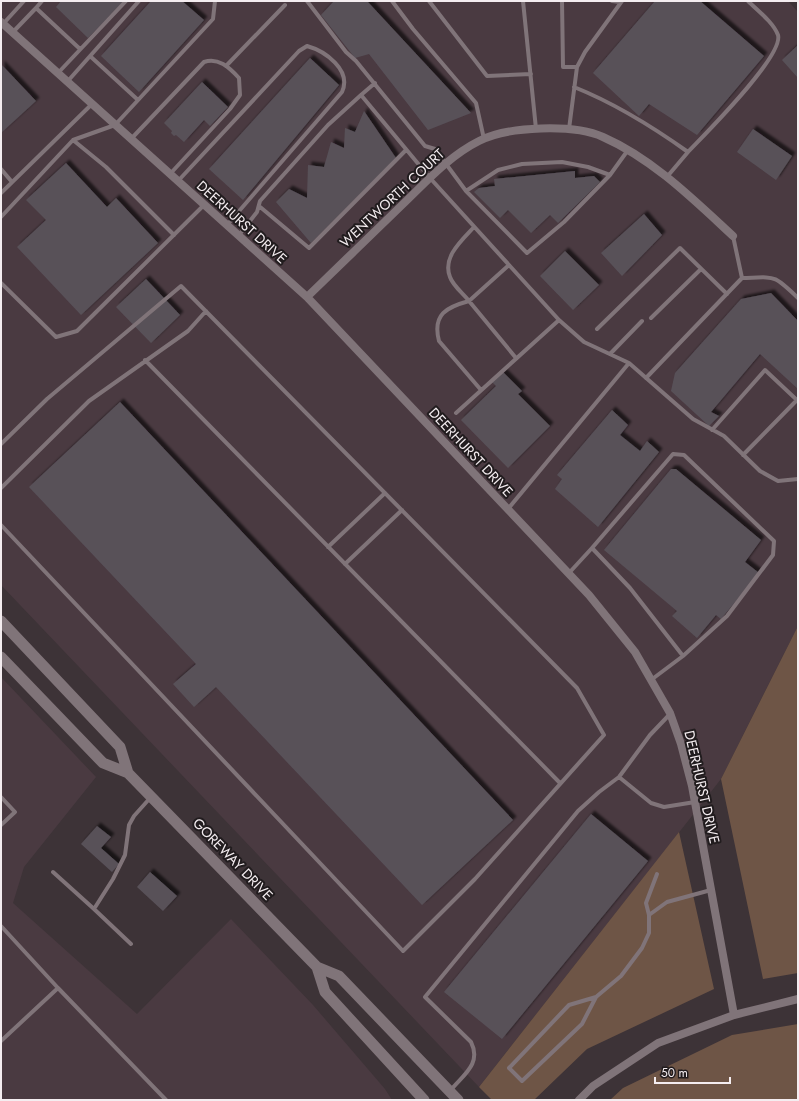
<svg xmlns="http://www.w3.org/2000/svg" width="799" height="1101" viewBox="0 0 799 1101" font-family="Jost,sans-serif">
<defs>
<filter id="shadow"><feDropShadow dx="3.5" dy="-3.5" stdDeviation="1" flood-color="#0009"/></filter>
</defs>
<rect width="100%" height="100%" fill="#3d3337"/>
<!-- built -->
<path fill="#4a3a41" d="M1,1H788L798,12V626L721,779L479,1087L1,585Z
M1,677L96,777L24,867L13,903L137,1014L231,919L313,1005L385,1089L392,1100H1Z"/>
<!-- green -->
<path fill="#6e5546" d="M798,626V973L763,979L721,779Z
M679,832L714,989L587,1049L534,1100H492L479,1087Z
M798,1024V1100H610L623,1088L732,1035Z"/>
<!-- building -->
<path fill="#585159" filter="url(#shadow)" d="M61,1H124L88,38L56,7Z
M151,1H182L204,20L139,92L101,56Z
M334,1H367L471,113L428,130L369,54L355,58L321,15Z
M655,1H700L764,56L697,135L649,104L639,116L593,73Z
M798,45V78L782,60Z
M310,58L339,85L243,200L209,169Z
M1,64L36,101L1,133Z
M202,82L228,107L210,126L204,120L184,142L176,135L174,136L171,133L172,131L164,123Z
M364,111L396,158L311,243L276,202L289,189L307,198L308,165L324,167L331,142L344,148L345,128L355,132Z
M753,129L792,156L776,180L737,152Z
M66,163L107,207L116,198L158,243L81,315L17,247L46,220L26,200Z
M575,171V178L594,176L600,182L558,223L550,215L531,233L508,210L500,218L474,192L479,188L495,186L494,179Z
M644,214L662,235L622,276L601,253Z
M565,251L599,285L573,310L540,276Z
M146,279L180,315L151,343L116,307Z
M771,293L798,321V389L760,354L711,412L719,416L709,426L671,391L675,373L741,299Z
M503,372L522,391L518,394L550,426L508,468L461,420L496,386L492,382Z
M120,402L513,820L422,905L216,687L194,707L173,684L196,664L29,487Z
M612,410L628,425L620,435L640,451L647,441L659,452L598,527L555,489L562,479L557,475Z
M671,469H676L761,540L745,562L759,573L721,619L716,615L697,638L672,616L677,611L604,550Z
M591,814L648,861L502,1039L444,992Z
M97,826L111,837L101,848L119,864L112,872L81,844Z
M150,872L177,896L163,911L137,887Z"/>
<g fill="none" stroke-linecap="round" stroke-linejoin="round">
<!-- service -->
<path stroke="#807479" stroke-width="4" d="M307,1L346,52L356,61L425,146L435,149L466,191L498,170L522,164L562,162L588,167L610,175L628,150
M392,1L413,29L476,103L484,139
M429,1L487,76L531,74
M523,1L536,129
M562,1L563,67H577
M612,1L620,2
M36,8L42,1
M3,24L24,1
M13,32L36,8L80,49
M90,56L138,100
M226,66L285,5
M58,73L126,1
M67,82L139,1
M375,83L361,95L430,178L559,320
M574,87C614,103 653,127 688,152L666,178
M569,129L577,67L585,52L622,1
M131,139L204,62C218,57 229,67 239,78L240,95L230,109L170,174
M73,140L106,167L174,235
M688,152C704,135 784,56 778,35C773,22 758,11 748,1
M1,169L12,182
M178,181L299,51L307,46C325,51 352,70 342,92L227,225
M466,191L527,253L564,222L610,175
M1,193L92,104
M259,206L309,248L406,150
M1,217L73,140L115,125L213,19L215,1
M474,227C462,240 442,257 450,277C453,286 464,294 469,301L509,265
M239,235L257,212L260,201L328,125L361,95
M733,236L742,278C776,277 773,274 798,298
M1,283L56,337L77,331L204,205
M651,318L701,269
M597,329L680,248L727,294
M610,354L642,321
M145,360L560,783
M646,378L742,278
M481,390L439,341C432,314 447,307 469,301L516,358
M456,413L559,320L584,342L629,363L693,419L724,436L760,471L778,481L798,479
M712,430L765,370L798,401
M1,444L47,399L181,286L577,688L604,735L475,879L403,951L1,525
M743,455L797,400
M1,488L89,401L188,331L206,311
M508,509L629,363
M328,547L385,493
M345,564L402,510
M569,573L592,548L630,588L683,656L727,616L773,555L774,541L684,455L673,454L592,548
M651,680L683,656
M619,777L651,803L664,807L695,802
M1,797L15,812L1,825
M53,872L94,909L113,879L125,855L129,825L134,816L151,797
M94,909L131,944
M649,915L646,903L657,874
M1,926L58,988L166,1100
M596,997L582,1024L522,1081L509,1068L569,1005L596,997L621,976L642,948L649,933V915L667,902L711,890
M1,1041L58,988
M450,1091C463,1075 482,1064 471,1042L425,997L578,811L599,792L619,777L650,735L670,714"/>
<!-- minor -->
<path stroke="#807479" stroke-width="8" d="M1,22L307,297L589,595L635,652L670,713L681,744L692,786L734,1015
M307,297C339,266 370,236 402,205C426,182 449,156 479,141C508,126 574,124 603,137C653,159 694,200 733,236
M579,1100L593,1086L658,1043L734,1015L798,999"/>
<!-- secondary -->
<path stroke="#807479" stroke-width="11" d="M1,621L120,747L128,773
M1,657L103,763L128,773L317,967L339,976L458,1100
M317,967L325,992L424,1100"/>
</g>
<g text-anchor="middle" stroke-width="4" stroke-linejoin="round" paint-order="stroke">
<!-- street labels -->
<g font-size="14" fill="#f4edf0" stroke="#211c1e">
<text transform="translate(392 198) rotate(-43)" y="5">WENTWORTH COURT</text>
<text transform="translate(242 222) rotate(42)" y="5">DEERHURST DRIVE</text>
<text transform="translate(471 452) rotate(47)" y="5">DEERHURST DRIVE</text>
<text transform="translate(702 787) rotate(77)" y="5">DEERHURST DRIVE</text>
<text transform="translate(233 859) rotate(46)" y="5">GOREWAY DRIVE</text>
</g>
</g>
<!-- border -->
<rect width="799" height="1101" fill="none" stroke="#f4edf0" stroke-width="4"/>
<!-- scale -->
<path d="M655 1077v6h75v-6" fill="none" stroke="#f4edf0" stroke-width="2"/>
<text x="661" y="1077" font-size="12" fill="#f4edf0" stroke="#211c1e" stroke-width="3" paint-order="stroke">50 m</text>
</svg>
